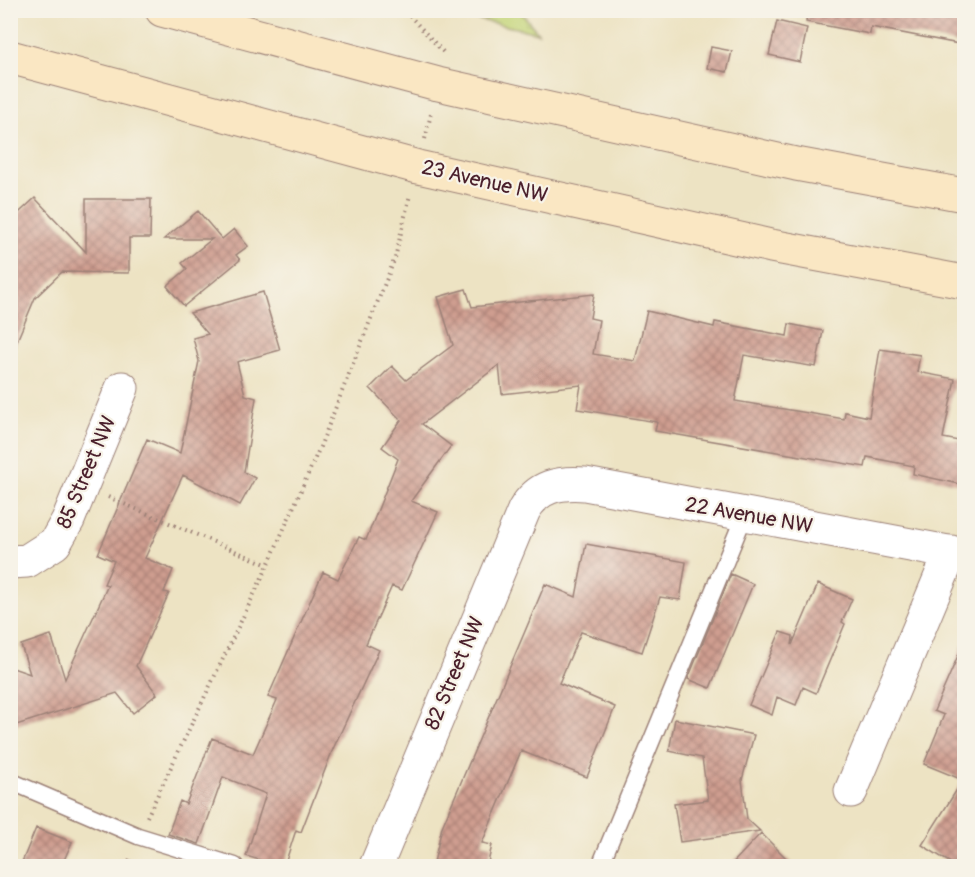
<svg xmlns="http://www.w3.org/2000/svg" width="975" height="877" viewBox="0 0 975 877" font-family="Pangolin,sans-serif">
<defs>
<pattern id="park-tufts" width="24" height="20" patternUnits="userSpaceOnUse" patternTransform="scale(1.5)"><rect width="24" height="20" fill="#c3d476"/><path d="M3 7l-1-3M5 7V3M7 7l1-3M15 17l-1-3M17 17v-4M19 17l1-3" fill="none" stroke="#a9b666"/></pattern>
<pattern id="building-cross-hatch" width="8" height="8" patternUnits="userSpaceOnUse" patternTransform="scale(1.5)"><rect width="8" height="8" fill="#cf9e90"/><path d="M0 0l8 8M0 8l8-8" fill="none" stroke="#aa8076"/></pattern>
</defs>
<rect width="100%" height="100%" fill="#f7f3e8"/>
<filter id="ink" filterUnits="userSpaceOnUse"><feTurbulence type="fractalNoise" baseFrequency=".0167" numOctaves="2"/><feDisplacementMap in="SourceGraphic" scale="12" xChannelSelector="R" yChannelSelector="G"/><feConvolveMatrix kernelMatrix="1 2 1 2 8 2 1 2 1" color-interpolation-filters="sRGB"/></filter>
<filter id="wash" filterUnits="userSpaceOnUse"><feTurbulence type="fractalNoise" baseFrequency=".008" numOctaves="4" result="noise"/><feDisplacementMap in="SourceGraphic" scale="24" xChannelSelector="R" yChannelSelector="G"/><feGaussianBlur stdDeviation="1.35" result="paint"/><feColorMatrix in="noise" values="0 0 0 0 0 0 0 0 0 0 0 0 0 0 0 0 0 1.4 0 .05"/><feComposite in="paint" operator="in"/></filter>
<g filter="url(#wash)">
<rect width="100%" height="100%" fill="#ede3c3"/>
<!-- park -->
<path fill="url(#park-tufts)" stroke="#867a50" stroke-width="1.5" d="M440,11H520L538,33Z"/>
<g id="blocks">
<!-- building -->
<path fill="url(#building-cross-hatch)" d="M807,10L964,13V45L871,27L870,34L806,22Z
M777,21L807,28L800,62L769,55Z
M711,47L732,51L727,72L707,68Z
M35,198L86,252V199H151L150,238H129V273L62,272L35,298L11,355L10,221Z
M198,211L222,239L234,229L248,246L236,255L240,260L184,306L167,286L187,269L182,263L212,239H164Z
M466,289L472,307L594,294L590,318L599,320L593,354L635,361L647,311L714,327L715,322L787,336L789,324L823,331L816,367L744,355L735,401L844,419L845,412L869,417L880,349L920,355L917,372L955,379L943,438L964,442V485L913,474L914,466L867,457L865,467L655,431L657,422L577,409L581,385L502,394L499,365L422,424L451,446L411,501L438,512L402,590L392,586L366,644L379,650L333,749L301,832L296,830L284,867L246,856L266,794L223,777L199,844L168,834L180,801L186,804L212,738L253,754L277,700L268,697L323,572L338,579L359,537L366,540L398,459L382,447L401,420L370,388L392,366L406,380L453,345L438,297Z
M263,292L280,350L237,362L245,395L256,398L244,472L255,478L240,505L183,475L145,558L173,570L164,592L169,593L136,666L157,694L133,713L117,693L10,727V667L30,674L21,645L51,635L65,679L108,585L104,584L114,561L98,554L147,439L180,453L199,361L193,338L208,334L190,313Z
M586,544L686,562L680,600L660,597L642,652L581,632L559,683L615,707L587,777L521,751L482,843L492,845L487,867H433L442,827L545,584L576,597Z
M731,574L753,584L710,688L688,679Z
M818,584L852,599L842,622L845,624L816,693L803,687L796,705L777,697L772,715L749,705L780,632L793,636L792,645Z
M964,642V867H957L922,845L963,780L924,764L944,715L934,711Z
M675,719L754,735L742,780L747,819L760,831L680,842L674,804L708,800L702,758L669,751Z
M36,828L72,842L61,867H20Z
M761,833L795,867H729Z"/>
</g>
</g>
<g filter="url(#ink)">
<use href="#blocks" fill-opacity="0" stroke="#9c8177" stroke-width="1.5"/>
<g fill="none" stroke-linecap="round" stroke-linejoin="round">
<defs>
<path id="lane" d="M10,781L138,836L235,866
M600,866L745,514"/>
<path id="street" d="M10,562L27,561L55,543L68,520L122,388
M851,791L951,552
M376,866L524,510C538,486 558,482 585,484L964,555"/>
<path id="secondary" d="M162,10L438,84L796,164L964,195
M10,57L418,167L771,246L964,282"/>
</defs>
<!-- lane casing -->
<use href="#lane" stroke="#9c8177" stroke-width="19"/>
<!-- street casing -->
<use href="#street" stroke="#9c8177" stroke-width="35"/>
<!-- secondary casing -->
<use href="#secondary" stroke="#9c8177" stroke-width="35"/>
<!-- path -->
<path stroke="#9c8177" stroke-width="4" stroke-dasharray="1.5 4.5" stroke-linecap="butt" d="M411,10L409,15L445,54
M425,139L431,114
M108,497L268,565
M147,817L268,565L320,447L395,258L410,195
M127,866L131,857"/>
<!-- lane -->
<use href="#lane" stroke="#fff" stroke-width="16"/>
<!-- street -->
<use href="#street" stroke="#fff" stroke-width="33"/>
<!-- secondary -->
<use href="#secondary" stroke="#fae7c3" stroke-width="33"/>
</g>
</g>
<g text-anchor="middle" stroke-width="4.5" stroke-linejoin="round" paint-order="stroke">
<!-- street labels -->
<g font-size="21" fill="#4a1f2b" stroke="#f7f3e8">
<text transform="translate(485 181) rotate(13)" y="7">23 Avenue NW</text>
<text transform="translate(86 472) rotate(-67)" y="7">85 Street NW</text>
<text transform="translate(749 515) rotate(10)" y="7">22 Avenue NW</text>
<text transform="translate(454 673) rotate(-67)" y="7">82 Street NW</text>
</g>
</g>
<!-- margin -->
<rect width="975" height="877" fill="none" stroke="#f7f3e8" stroke-width="36"/>
</svg>
